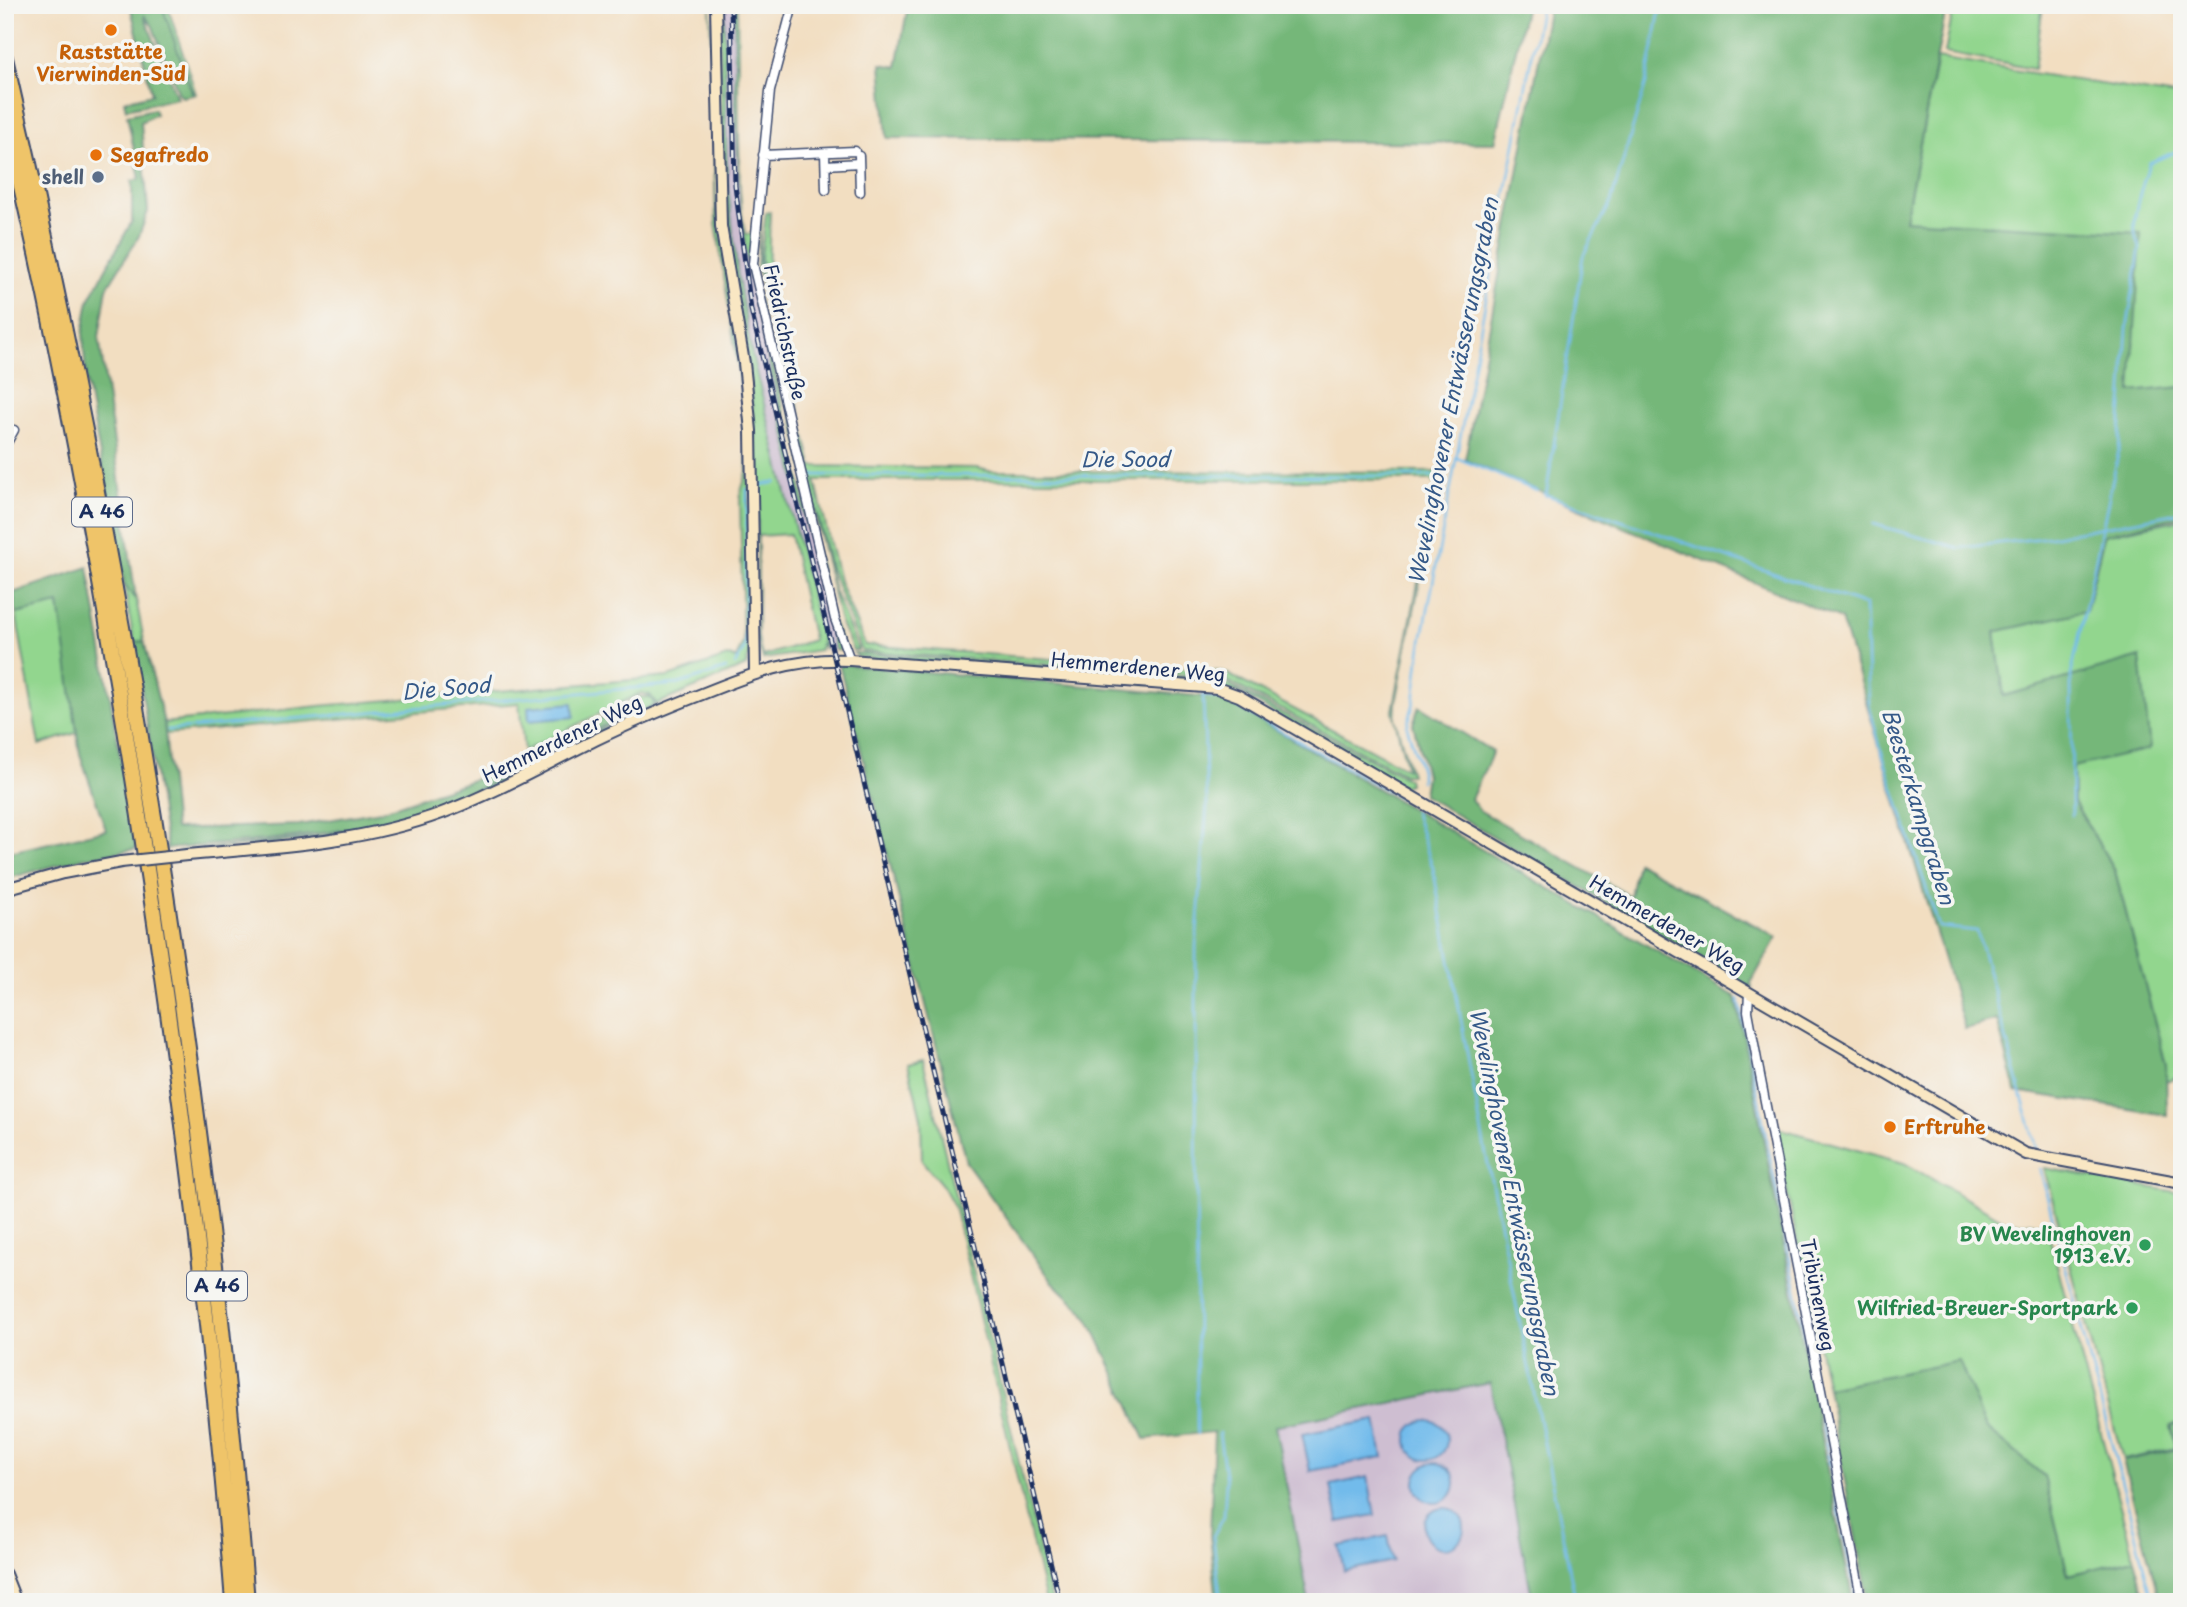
<svg xmlns="http://www.w3.org/2000/svg" width="2187" height="1607" viewBox="0 0 2187 1607" font-family="'Playpen Sans',sans-serif">
<rect width="100%" height="100%" fill="#f6f6f2"/>
<filter id="ink" filterUnits="userSpaceOnUse"><feTurbulence type="fractalNoise" baseFrequency=".0143" numOctaves="2"/><feDisplacementMap in="SourceGraphic" scale="14" xChannelSelector="R" yChannelSelector="G"/><feConvolveMatrix kernelMatrix="1 2 1 2 8 2 1 2 1" color-interpolation-filters="sRGB"/></filter>
<filter id="wash" filterUnits="userSpaceOnUse"><feTurbulence type="fractalNoise" baseFrequency=".00686" numOctaves="4" result="noise"/><feDisplacementMap in="SourceGraphic" scale="28" xChannelSelector="R" yChannelSelector="G"/><feGaussianBlur stdDeviation="1.57" result="paint"/><feColorMatrix in="noise" values="0 0 0 0 0 0 0 0 0 0 0 0 0 0 0 0 0 1.4 0 .05"/><feComposite in="paint" operator="in"/></filter>
<g filter="url(#wash)">
<rect width="100%" height="100%" fill="#f2dec1"/>
<!-- industrial -->
<path fill="#cebed1" d="M724,5H734L737,169L749,275L835,650H825L812,601L752,355L738,278L727,178Z
M1490,1383L1533,1602H1309L1275,1426Z"/>
<!-- green -->
<path fill="#92d68e" stroke="#568276" stroke-width="2" fill-rule="evenodd" d="M162,5H167L196,94L193,95Z
M710,5L716,197L742,374L749,470V655L746,666L657,704L650,695L641,693L524,751L519,703L166,734L164,723L319,706L668,677L730,656L736,659L743,642L740,495L747,472L745,413L716,223Z
M719,5H724L727,178L738,278L752,355L825,650L821,642L820,650L763,659L757,638L758,480L749,367L724,214ZM790,534L813,640L764,656L760,651L758,637V536Z
M734,5H737L740,202L745,234H752L751,269L832,620L845,650H835L749,275C736,185 735,96 734,5Z
M1954,5H2043L2034,69L1945,53Z
M1937,58L2182,97V387L2131,392L1905,220Z
M761,212L759,258L763,290L833,588L858,650H853L840,622L757,266Z
M770,212L768,277L812,466L977,468L989,471L1441,472L1396,703L1395,719L1411,774H1404L1220,677L862,651L830,567L766,290L761,258L766,213ZM815,480H1432L1437,486L1393,711L1407,769L1224,672L865,645L839,581Z
M2182,519V1075L2166,1081V1065L2115,871L2074,802L2073,767L2140,658L2003,697L1995,631L2086,611L2104,535Z
M124,584L136,599L144,641L134,642Z
M59,603L79,732L39,745L16,614Z
M854,653L1219,680L1408,779L1409,784L1403,786L1237,692L858,657Z
M639,697H650L655,705L615,721L617,710Z
M653,708C570,749 486,799 395,824C325,842 251,845 178,852L323,836L416,815L485,788L590,735Z
M923,1060L1052,1602H1046L954,1206L943,1186L922,1161L921,1118L908,1064Z
M1774,1127L1904,1163L2007,1222L2046,1223L2134,1559L2068,1575L2044,1476L1986,1428L1959,1362L1827,1388Z
M2044,1168L2182,1193V1423L2171,1425L2176,1448L2123,1460Z"/>
<!-- forest -->
<path fill="#75b779" stroke="#48736c" stroke-width="2" d="M130,5H162L193,95L182,97L179,94L152,25L144,15L177,98L126,109L124,101L152,94Z
M908,5H1526L1495,143L887,138L881,64L897,67Z
M1549,5H1947L1905,220L2141,233L2131,392L2182,387V516L2104,535L2086,611L1995,632L2004,696L2140,657L2150,749L2073,767L2074,802L2115,871L2166,1065L2167,1115L2016,1091L1997,1020L1965,1029L1841,619L1465,460Z
M154,109L156,114L141,122L148,211L139,236L107,288L99,337L136,599L124,584L86,380L83,333L89,300L132,221V181L140,179L127,115Z
M88,567L136,849L88,857L5,879V853L106,830L80,754L59,604L16,614L13,593Z
M144,641L164,723L175,829L299,825L381,811L482,777L617,710L615,721C557,747 502,782 441,804C353,837 259,840 167,849L134,642Z
M839,664L1221,698L1736,997L1853,1602H1533L1490,1383L1275,1426L1309,1602H1217L1210,1535L1214,1432L1145,1439L1095,1331L1083,1311L1052,1281L966,1162Z
M1419,706L1493,752L1471,799L1479,810L1630,896L1637,862L1777,937L1751,983L1752,988L1423,795L1426,775L1413,724Z
M1959,1361L1986,1428L2044,1476L2068,1575L2134,1559L2146,1602H1868L1827,1388Z
M2182,1423V1602H2160L2123,1461L2177,1449L2171,1425Z"/>
<!-- water -->
<path fill="#72bbeb" stroke="#4675a4" stroke-width="2" d="M573,703L574,717L529,721L528,707Z
M1376,1420L1383,1457L1310,1471L1302,1434Z
M1407 1440a20 20 0 1 1 40 0a20 20 0 1 1-40 0Z
M1415 1483a20 20 0 1 1 40 0a20 20 0 1 1-40 0Z
M1368,1477L1375,1515L1338,1522L1331,1485Z
M1424 1528a20 20 0 1 1 40 0a20 20 0 1 1-40 0Z
M1388,1536L1393,1561L1344,1571L1339,1546Z"/>
<g fill="none" stroke-linecap="round" stroke-linejoin="round">
<!-- stream -->
<path stroke="#72bbeb" stroke-width="2.5" d="M1457,458L1537,491
M812,475L1438,476
M759,486L776,482
M1544,494L1865,605L1869,705L1881,750L1939,927L1977,931L2036,1148
M1546,496L1583,256L1611,202L1646,83L1661,5
M1873,524L1959,548L2050,537L2182,512
M735,665L745,647L747,489
M168,730L679,684L726,669
M1421,781V770L1407,727L1414,702L1420,652L1541,5
M1414,811L1433,868L1484,1144L1576,1602
M2072,816L2071,675L2119,450L2127,329L2140,247C2126,225 2143,187 2149,163L2182,149
M1739,999L1857,1602
M2040,1169L2153,1602
M1219,1433L1226,1481L1224,1516L1213,1536L1221,1602
M1197,1434L1196,946L1207,805L1203,695L1225,700L1403,799"/>
</g>
</g>
<g filter="url(#ink)">
<g fill="none" stroke-linecap="round" stroke-linejoin="round">
<defs>
<path id="street" d="M793,5L770,91L753,264L835,619L850,660
M825,153L826,190
M763,155L855,151
M859,156L860,192
M826,165L859,163
M5,446L14,430
M1749,993L1748,1011L1757,1060L1862,1602"/>
<path id="secondary" d="M716,5L721,226L744,363L751,431L755,673
M187,855C273,847 360,843 442,813C495,793 544,765 595,740C630,723 666,708 702,694C751,674 796,657 850,660L1217,688L1239,696L2026,1154L2182,1183
M5,889L63,873L121,862
M5,1574L16,1602"/>
<path id="highway" d="M5,58C123,565 207,1082 247,1602
M5,119C58,336 97,557 133,778C176,1051 212,1326 233,1602"/>
</defs>
<!-- street casing -->
<use href="#street" stroke="#3b496d" stroke-width="11"/>
<!-- secondary casing -->
<use href="#secondary" stroke="#3b496d" stroke-width="14"/>
<!-- highway casing -->
<use href="#highway" stroke="#3b496d" stroke-width="18"/>
<!-- street -->
<use href="#street" stroke="#fff" stroke-width="8"/>
<!-- secondary -->
<use href="#secondary" stroke="#f9e7c3" stroke-width="10"/>
<!-- highway -->
<use href="#highway" stroke="#efc469" stroke-width="14"/>
<defs>
<path id="rail" d="M731,5L735,185L751,310L1060,1602"/>
</defs>
<!-- rail casing -->
<use href="#rail" stroke="#1b2f5e" stroke-width="5"/>
<!-- rail -->
<use href="#rail" stroke="#f6f6f2" stroke-width="2.5" stroke-dasharray="8" stroke-linecap="butt"/>
<defs>
<path id="secondary-bridge" d="M121,862L187,855"/>
</defs>
<!-- secondary-bridge casing -->
<use href="#secondary-bridge" stroke="#3b496d" stroke-width="14" stroke-linecap="butt"/>
<!-- secondary-bridge -->
<use href="#secondary-bridge" stroke="#f9e7c3" stroke-width="10"/>
</g>
</g>
<!-- markers -->
<g fill="#e8710a" stroke="#f6f6f2" stroke-width="2.5">
<circle cx="111" cy="30" r="7"/>
<circle cx="96" cy="155" r="7"/>
<circle cx="1890" cy="1127" r="7"/>
</g>
<circle fill="#5c6f8a" stroke="#f6f6f2" stroke-width="2.5" cx="98" cy="177" r="7"/>
<g fill="#2e9e5b" stroke="#f6f6f2" stroke-width="2.5">
<circle cx="2145" cy="1245" r="7"/>
<circle cx="2132" cy="1308" r="7"/>
</g>
<g text-anchor="middle" stroke-width="7" stroke-linejoin="round" paint-order="stroke">
<!-- shield labels -->
<g fill="#f6f6f2" stroke="#5d6b8a" stroke-width="2">
<rect x="72" y="497.5" width="60" height="29" rx="5"/>
<rect x="187" y="1271.5" width="60" height="29" rx="5"/>
</g>
<g font-size="18" font-weight="bold" fill="#1b2f5e">
<text x="102" y="518">A 46</text>
<text x="217" y="1292">A 46</text>
</g>
<!-- food labels -->
<g font-size="19" font-weight="bold" fill="#c56008" stroke="#f6f6f2" text-anchor="start">
<text x="111" y="59" text-anchor="middle">Raststätte<tspan x="111" dy="22">Vierwinden-Süd</tspan></text>
<text x="110" y="162">Segafredo</text>
<text x="1904" y="1134">Erftruhe</text>
</g>
<!-- service labels -->
<g font-size="19" font-weight="bold" fill="#4e5e75" stroke="#f6f6f2" text-anchor="end">
<text x="84" y="184">shell</text>
</g>
<!-- street labels -->
<g font-size="19" fill="#1b2f5e" stroke="#f6f6f2">
<text transform="translate(785 332) rotate(78)" y="7">Friedrichstraße</text>
<text transform="translate(1138 667) rotate(5)" y="7">Hemmerdener Weg</text>
<text transform="translate(562 739) rotate(-26)" y="7">Hemmerdener Weg</text>
<text transform="translate(1667 924) rotate(30)" y="7">Hemmerdener Weg</text>
<text transform="translate(1818 1295) rotate(79)" y="7">Tribünenweg</text>
</g>
<!-- leisure labels -->
<g font-size="19" font-weight="bold" fill="#27864d" stroke="#f6f6f2" text-anchor="end">
<text x="2131" y="1241">BV Wevelinghoven<tspan x="2131" dy="22">1913 e.V.</tspan></text>
<text x="2118" y="1315">Wilfried-Breuer-Sportpark</text>
</g>
<!-- water labels -->
<g font-size="21" font-style="italic" fill="#355988" stroke="#f6f6f2">
<text transform="translate(1454 391) rotate(-79)" y="7">Wevelinghovener Entwässerungsgraben</text>
<text x="1125" y="467">Die Sood</text>
<text transform="translate(446 689) rotate(-5)" y="7">Die Sood</text>
<text transform="translate(1918 807) rotate(73)" y="7">Beesterkampgraben</text>
<text transform="translate(1514 1202) rotate(79)" y="7">Wevelinghovener Entwässerungsgraben</text>
</g>
</g>
<!-- margin -->
<rect width="2187" height="1607" fill="none" stroke="#f6f6f2" stroke-width="28"/>
</svg>
